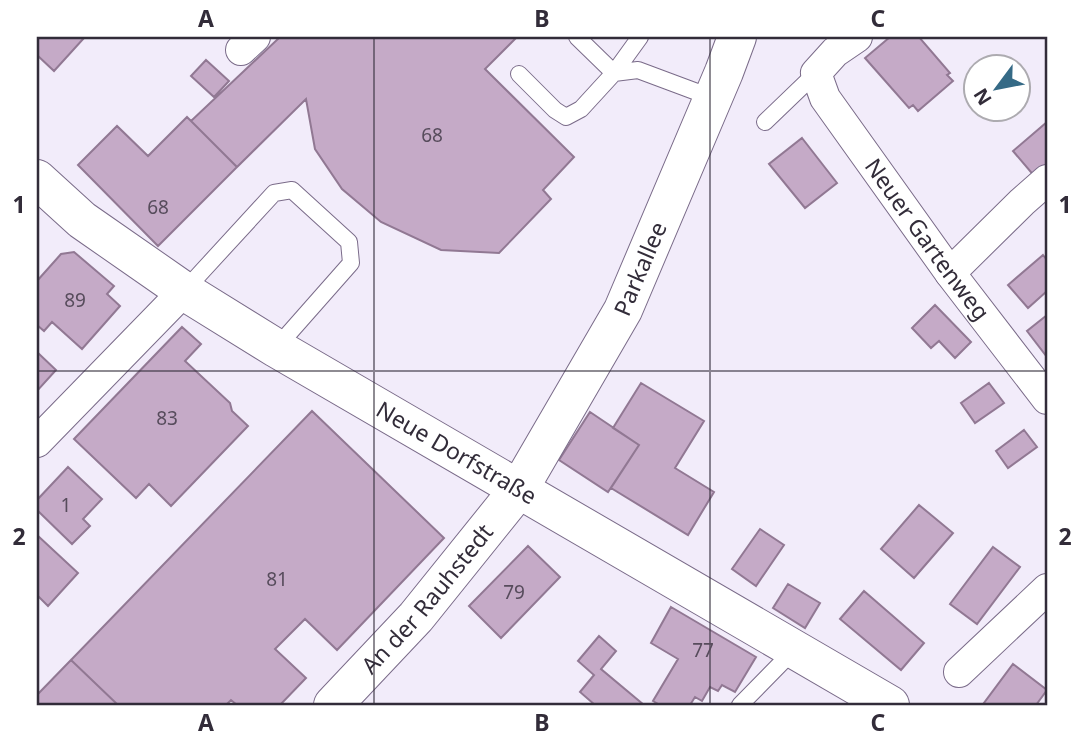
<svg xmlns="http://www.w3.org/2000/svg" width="1084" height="742" viewBox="0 0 1084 742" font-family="'Noto Sans',sans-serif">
<rect width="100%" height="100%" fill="#f2ecfa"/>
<!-- building -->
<path fill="#c5aac7" stroke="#917893" stroke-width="2" d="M37,37H83L84,38L54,71L37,55Z
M280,37H517L485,69L574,157L543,190L551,199L499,253L441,250L381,222L342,189L315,149L306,99L237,167L191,121Z
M890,37H912L914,38L919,37L950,73L947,75L953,81L918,111L913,105L909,108L865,58Z
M206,60L229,81L214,97L191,76Z
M187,117L237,167L158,246L78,165L117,126L148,156Z
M1047,122V168L1036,178L1013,151Z
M802,138L837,183L805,208L769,164Z
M74,252L114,286L107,294L120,306L82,349L52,322L44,331L37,325V281L61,254Z
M1043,255L1047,260V291L1028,308L1008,285Z
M935,305L971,342L955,358L939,341L931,348L912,328Z
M1047,315V357L1027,331Z
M182,327L201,344L185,361L230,403L232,411L248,426L171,506L149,484L136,498L74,439Z
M37,352L56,370L37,391Z
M641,383L704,421L675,468L714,492L688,535L611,488L639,445L613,428Z
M989,383L1004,403L975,423L961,403Z
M312,411L444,538L337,650L305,619L275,649L306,678L280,705H237L231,700L226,705H118L71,660Z
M590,412L639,445L608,492L559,460Z
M1024,430L1037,447L1008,468L996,451Z
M68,467L102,499L83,519L90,526L72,544L37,510V500Z
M919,505L953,533L914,578L881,549Z
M760,529L784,545L756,586L732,569Z
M37,535L78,573L48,606L37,595Z
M528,546L560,577L501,638L469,606Z
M993,547L1020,567L977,624L950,604Z
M788,584L820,603L805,628L773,608Z
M864,591L924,643L901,670L840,619Z
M671,607L756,657L735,692L722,685L718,691L710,687L702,701L695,697L690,705H660L653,701L678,659L651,643Z
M599,636L616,651L601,669L644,705H595L580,692L594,675L578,661Z
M71,660L118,705H37V695Z
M1013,664L1047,690L1036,705H986L984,703Z"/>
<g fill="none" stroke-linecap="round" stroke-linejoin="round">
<defs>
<path id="service" d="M577,37L614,73L640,37
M519,74L555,110L566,117L581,109L614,73L638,70L713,98
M765,122L816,73
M184,291L274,193L292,190L349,242L351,263L276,348
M740,705L795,649"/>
<g id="minor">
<path id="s1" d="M857,37L835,52L816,73L825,98L950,273L1047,399"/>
<path d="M241,50L255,37"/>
<path d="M950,273L1022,202L1047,180"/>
<path d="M37,442L184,291"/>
<path d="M959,672L1047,589"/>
</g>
<g id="tertiary">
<path id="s2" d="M37,179L82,220L184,291L276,348L890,705"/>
<path id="s3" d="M333,705L416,617L519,489L623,310L724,72L737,37"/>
</g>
</defs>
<!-- service casing -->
<use href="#service" stroke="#7a6b89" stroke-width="18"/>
<!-- minor casing -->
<use href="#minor" stroke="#7a6b89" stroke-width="32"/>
<!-- tertiary casing -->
<use href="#tertiary" stroke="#7a6b89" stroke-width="40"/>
<!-- service -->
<use href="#service" stroke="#fff" stroke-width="16"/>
<!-- minor -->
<use href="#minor" stroke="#fff" stroke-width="30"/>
<!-- tertiary -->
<use href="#tertiary" stroke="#fff" stroke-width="38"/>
</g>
<!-- grid -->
<path fill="none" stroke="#322c39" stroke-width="2" stroke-opacity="0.55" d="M374,37V705M710,37V705M37,371H1047"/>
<g text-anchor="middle" stroke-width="6" stroke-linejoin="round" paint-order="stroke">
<!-- number labels -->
<g font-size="19" fill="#574c5c">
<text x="432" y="142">68</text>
<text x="158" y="214">68</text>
<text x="75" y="307">89</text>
<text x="167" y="425">83</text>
<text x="66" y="512">1</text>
<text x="277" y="586">81</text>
<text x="514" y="599">79</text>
<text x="703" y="657">77</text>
</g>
<!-- street labels -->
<g font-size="23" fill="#322c39" stroke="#fff">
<text dy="8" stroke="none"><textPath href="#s1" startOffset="256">Neuer Gartenweg</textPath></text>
<text dy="8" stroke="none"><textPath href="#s3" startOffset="537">Parkallee</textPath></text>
<text dy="8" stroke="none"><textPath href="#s2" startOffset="502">Neue Dorfstraße</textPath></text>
<text dy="8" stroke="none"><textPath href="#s3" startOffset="142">An der Rauhstedt</textPath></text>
</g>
</g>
<!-- border -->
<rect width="1084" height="742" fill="none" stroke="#ffffff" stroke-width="77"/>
<!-- north arrow -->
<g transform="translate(997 88) rotate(238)"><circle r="33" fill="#ffffff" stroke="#adabb0" stroke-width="2"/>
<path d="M0-5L12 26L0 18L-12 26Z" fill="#356a86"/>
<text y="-10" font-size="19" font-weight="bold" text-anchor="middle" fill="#322c39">N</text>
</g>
<rect x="38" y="38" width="1008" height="666" fill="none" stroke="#322c39" stroke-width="2.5"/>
<g font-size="23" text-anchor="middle" font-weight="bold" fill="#322c39">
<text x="206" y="27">A</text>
<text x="542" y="27">B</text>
<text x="878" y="27">C</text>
<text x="19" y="213">1</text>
<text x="1065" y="213">1</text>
<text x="19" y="545">2</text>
<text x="1065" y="545">2</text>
<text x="206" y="731">A</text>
<text x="542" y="731">B</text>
<text x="878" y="731">C</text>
</g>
</svg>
